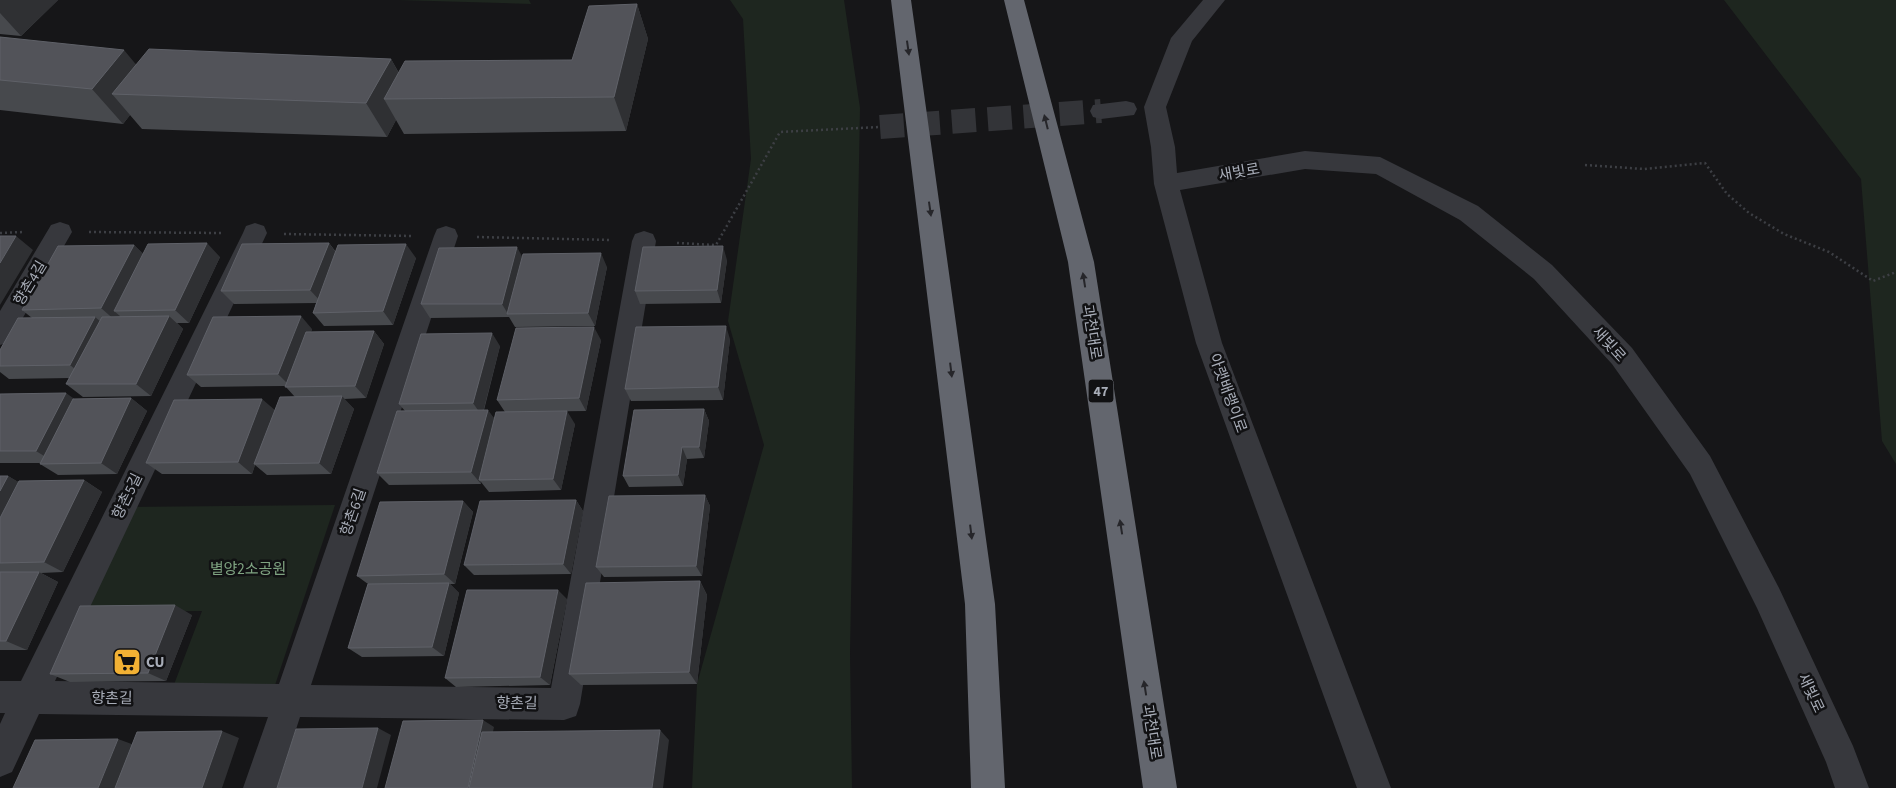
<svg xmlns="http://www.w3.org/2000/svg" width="1896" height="788" viewBox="0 0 1896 788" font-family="'Source Sans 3','Noto Sans KR',sans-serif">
<rect width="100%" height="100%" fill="#161618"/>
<!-- green -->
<path fill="#1e261f" d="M398,0H529L531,4Z
M730,0H844L860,108L850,653L852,788H692L697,684L764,445L728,321L751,159L743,19Z
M1724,0H1896V464L1882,441L1861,179Z
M335,505L272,694L170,695L202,611L78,612L126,507Z"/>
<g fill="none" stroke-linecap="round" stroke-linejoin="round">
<!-- minor-tunnel -->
<path stroke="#333438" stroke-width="24" stroke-dasharray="24 12" stroke-linecap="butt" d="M880,127L1101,111"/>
<!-- path -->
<path stroke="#3d3f44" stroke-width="2.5" stroke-dasharray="2 3" stroke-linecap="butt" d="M1585,165L1644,169L1705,163L1727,194L1749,213L1784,234L1829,252L1873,281L1896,272
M89,232L221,233
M0,233L23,232
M284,234L413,236
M477,237L611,240
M677,243L716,245L780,132L880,127"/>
<!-- minor -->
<path fill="#37383d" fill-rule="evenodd" d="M1203,0H1225L1192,41L1166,107L1175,147L1177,173L1305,151L1380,157L1478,206L1552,265L1632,348L1710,456L1779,588L1853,746L1869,788H1835L1826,762L1757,608L1690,474L1612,364L1534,279L1460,220L1376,174L1305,169L1180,190L1222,343L1391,788H1357L1196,343L1154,184L1151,147L1144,107L1171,38Z
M1126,101L1134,103L1137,109L1134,115L1101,119L1093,117L1090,111L1093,105Z
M60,222L69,225L72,232L9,342L0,345V311L51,225Z
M255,223L264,226L267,233L55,681L279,684L434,236L437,229L446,226L455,229L458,236L311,685L551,688L632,241L635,234L644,231L653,234L656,241L580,704L576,716L564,720L300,717L277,788H243L268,717L39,714L12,772L0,777V724L5,713H0V681H21L243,233L246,226Z"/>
<!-- highway -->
<path fill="#63666e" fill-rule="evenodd" d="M891,0H911L995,604L1005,788H971L965,604Z
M1004,0H1024L1094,262L1177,788H1143L1068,262Z"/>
</g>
<!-- wall -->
<path fill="#47494d" d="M0,0H58L21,36L0,34Z
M637,4L648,39L626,131L404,134L396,120L387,137L142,129L130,115L123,124L0,110V37L136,64L391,59L399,73L572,60Z
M329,243L336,252L416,258L393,325L324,326L313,313L316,303L234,304L221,291Z
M134,245L143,254L220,257L189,323H177L183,329L151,396L83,397L66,384L70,378L9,379L0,372V350L32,318L22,310Z
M522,257L607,267L595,326L515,327L509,317L430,318L421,304Z
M727,260L721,303L640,304L635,291Z
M312,329L311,332L374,331L384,344L366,398L344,399L354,409L331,474L267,475L255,465L252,474H162L146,463L275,410L295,397L285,386L201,387L187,375Z
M730,339L723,400L631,401L625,389Z
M601,340L586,411L505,412L497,400Z
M500,346L484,410L495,419L575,424L561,490L489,492L481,482V484L389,485L377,473L405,411L399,404Z
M0,394L75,399L131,398L147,411L117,474L58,475L40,464V463H0Z
M704,409L709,421L704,458L687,459L683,486L629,487L623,476Z
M0,476H8L18,482L84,480L102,492L63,572L41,573L58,582L27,650H0Z
M705,495L710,506L702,576L604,577L596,567Z
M576,500L583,511L571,574L474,575L464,565Z
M463,501L473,512L455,584H450L459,593L444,656L362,657L348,648L368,584L357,576Z
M700,581L707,595L697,684L581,685L569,674Z
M567,599L550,685L456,687L445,678Z
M192,615L166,681L70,682L50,674Z"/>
<!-- shaded-wall -->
<path fill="#2f3033" d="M0,0H58L21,36L0,13Z
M637,4L648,39L626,131L614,97Z
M124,50L153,85L112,94L130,115L123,124L92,89Z
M391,59L410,94L384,99L396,120L387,137L366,103Z
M16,236L33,250L0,305V263Z
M207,243L220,257L189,323L175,310Z
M329,243L339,257L322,303L310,290Z
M406,244L416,258L393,325L383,311Z
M134,245L149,259L114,311L120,316L117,322L101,308Z
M723,246L727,260L721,303L717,290Z
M517,247L524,260L508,314L502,304Z
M601,253L607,267L595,326L588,313Z
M169,316L183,329L151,396L136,384Z
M301,316L312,329L290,386L278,374Z
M95,317L111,330L86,378L70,365Z
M726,326L730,339L723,400L718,387Z
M594,327L601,340L586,411L579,398Z
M374,331L384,344L366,398L355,386Z
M492,333L500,346L482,416L473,403Z
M66,393L83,405L54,462L36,451Z
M342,396L354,409L331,474L319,463Z
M131,398L147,411L117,474L101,463Z
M262,399L276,411L254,464L255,465L252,474L238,462Z
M704,409L709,421L704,458L699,447Z
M488,410L497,422L479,480L481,482V484L471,472Z
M567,411L575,424L561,490L553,479Z
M682,447L687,459L683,486L678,475Z
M8,476L27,487L0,539V491Z
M84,480L102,492L63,572L44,562Z
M705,495L710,506L702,576L696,566Z
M576,500L583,511L571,574L563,564Z
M463,501L473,512L455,584L444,574Z
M39,572L58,582L27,650L6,641Z
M700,581L707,595L697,684L689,672Z
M449,583L459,593L444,656L432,647Z
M558,590L567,599L550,685L540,677Z
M175,605L192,615L166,681L148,673Z
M483,720L494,727L481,788H468Z
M378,728L391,735L377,788H362Z
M660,730L669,740L663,788H652Z
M222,731L239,738L222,788H202Z
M118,739L137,746L120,788H98Z"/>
<!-- building -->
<path fill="#525359" stroke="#5f6168" d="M637,4L614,97L384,99L405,61L572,60L589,6Z
M0,37L124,50L92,89L0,80Z
M149,49L391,59L366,103L112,94Z
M0,236H16L0,263Z
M207,243L175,310L114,311L148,244Z
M329,243L310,290L221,291L242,244Z
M406,244L383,311L313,313L338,245Z
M134,245L101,308L22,310L58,246Z
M723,246L717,290L635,291L643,247Z
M517,247L502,304H421L439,248Z
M601,253L588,313L507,314L523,254Z
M169,316L136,384H66L102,317Z
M301,316L278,374L187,375L213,317Z
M95,317L70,365L0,366V350L18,318Z
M726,326L718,387L625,389L636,327Z
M594,327L579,398L497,400L516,328Z
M374,331L355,386L285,387L306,332Z
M492,333L473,403L399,404L421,334Z
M66,393L36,451H0V394Z
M342,396L319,463L254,464L280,397Z
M131,398L101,463L40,464L73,399Z
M262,399L238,462L146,463L174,400Z
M704,409L699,447H682L678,475L623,476L634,410Z
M488,410L471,472L377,473L397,411Z
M567,411L553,479L479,480L496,412Z
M0,476H8L0,491Z
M84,480L44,562L0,563V518L19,481Z
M705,495L696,566L596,567L609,496Z
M576,500L563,564L464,565L480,501Z
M463,501L444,574L357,576L380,502Z
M0,572H39L6,641H0Z
M700,581L689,672L569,674L586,583Z
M449,583L432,647L348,648L368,584Z
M467,590H558L540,677L445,678Z
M175,605L148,673L50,674L80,606Z
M483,720L468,788H385L403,721Z
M378,728L362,788H277L296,729Z
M660,730L652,788H469L482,732Z
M222,731L202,788H115L137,732Z
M118,739L98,788H13L35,740Z"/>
<!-- one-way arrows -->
<defs><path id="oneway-solid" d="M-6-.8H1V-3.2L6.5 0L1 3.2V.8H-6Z" transform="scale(1.25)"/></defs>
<g fill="#26262a">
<use href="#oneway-solid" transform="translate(908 48) rotate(82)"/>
<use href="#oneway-solid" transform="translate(1046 122) rotate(-104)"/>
<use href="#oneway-solid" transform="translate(930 209) rotate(82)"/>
<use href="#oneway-solid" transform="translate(1084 280) rotate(-99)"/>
<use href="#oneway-solid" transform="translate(951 370) rotate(83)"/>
<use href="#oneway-solid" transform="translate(1121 527) rotate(-99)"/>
<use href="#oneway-solid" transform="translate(971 532) rotate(83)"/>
<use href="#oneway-solid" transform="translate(1145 688) rotate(-99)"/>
</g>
<!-- icons -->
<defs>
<symbol id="supermarket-square" viewBox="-11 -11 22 22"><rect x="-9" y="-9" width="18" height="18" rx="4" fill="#f2b134" stroke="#111113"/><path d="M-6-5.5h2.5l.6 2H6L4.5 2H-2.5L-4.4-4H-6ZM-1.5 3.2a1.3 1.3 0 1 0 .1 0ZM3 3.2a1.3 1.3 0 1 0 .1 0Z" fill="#111"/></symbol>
</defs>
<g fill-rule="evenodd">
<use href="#supermarket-square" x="111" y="646" width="32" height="32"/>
</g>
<g text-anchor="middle" stroke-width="5" stroke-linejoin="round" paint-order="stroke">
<!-- shield labels -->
<rect fill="#111113" stroke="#7b7e86" stroke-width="1" x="1088.5" y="379.5" width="25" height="23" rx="4"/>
<g font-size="14" font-weight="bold" fill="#a8adb8">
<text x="1101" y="396">47</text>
</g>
<!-- street labels -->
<g font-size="15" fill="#a8adb8" stroke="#111113">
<text transform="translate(1239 172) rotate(-10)" y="5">새빛로</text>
<text transform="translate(30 283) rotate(-59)" y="5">향촌4길</text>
<text transform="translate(1092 332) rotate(81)" y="5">과천대로</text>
<text transform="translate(1609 344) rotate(48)" y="5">새빛로</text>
<text transform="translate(1228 393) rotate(70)" y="5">아랫배랭이로</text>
<text transform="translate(127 496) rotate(-64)" y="5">향촌5길</text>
<text transform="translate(353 512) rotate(-71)" y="5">향촌6길</text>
<text transform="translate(1811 693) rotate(65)" y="5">새빛로</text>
<text transform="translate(112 698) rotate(1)" y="5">향촌길</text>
<text transform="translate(517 703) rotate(1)" y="5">향촌길</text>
<text transform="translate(1152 732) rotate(81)" y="5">과천대로</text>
</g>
<!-- park labels -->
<g font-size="15" fill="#7fa381" stroke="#111113">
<text x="248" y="574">별양2소공원</text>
</g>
<!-- poi labels -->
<g font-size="15" font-weight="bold" fill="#a8adb8" stroke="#111113" text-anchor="start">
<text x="146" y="667">CU</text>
</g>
</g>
</svg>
